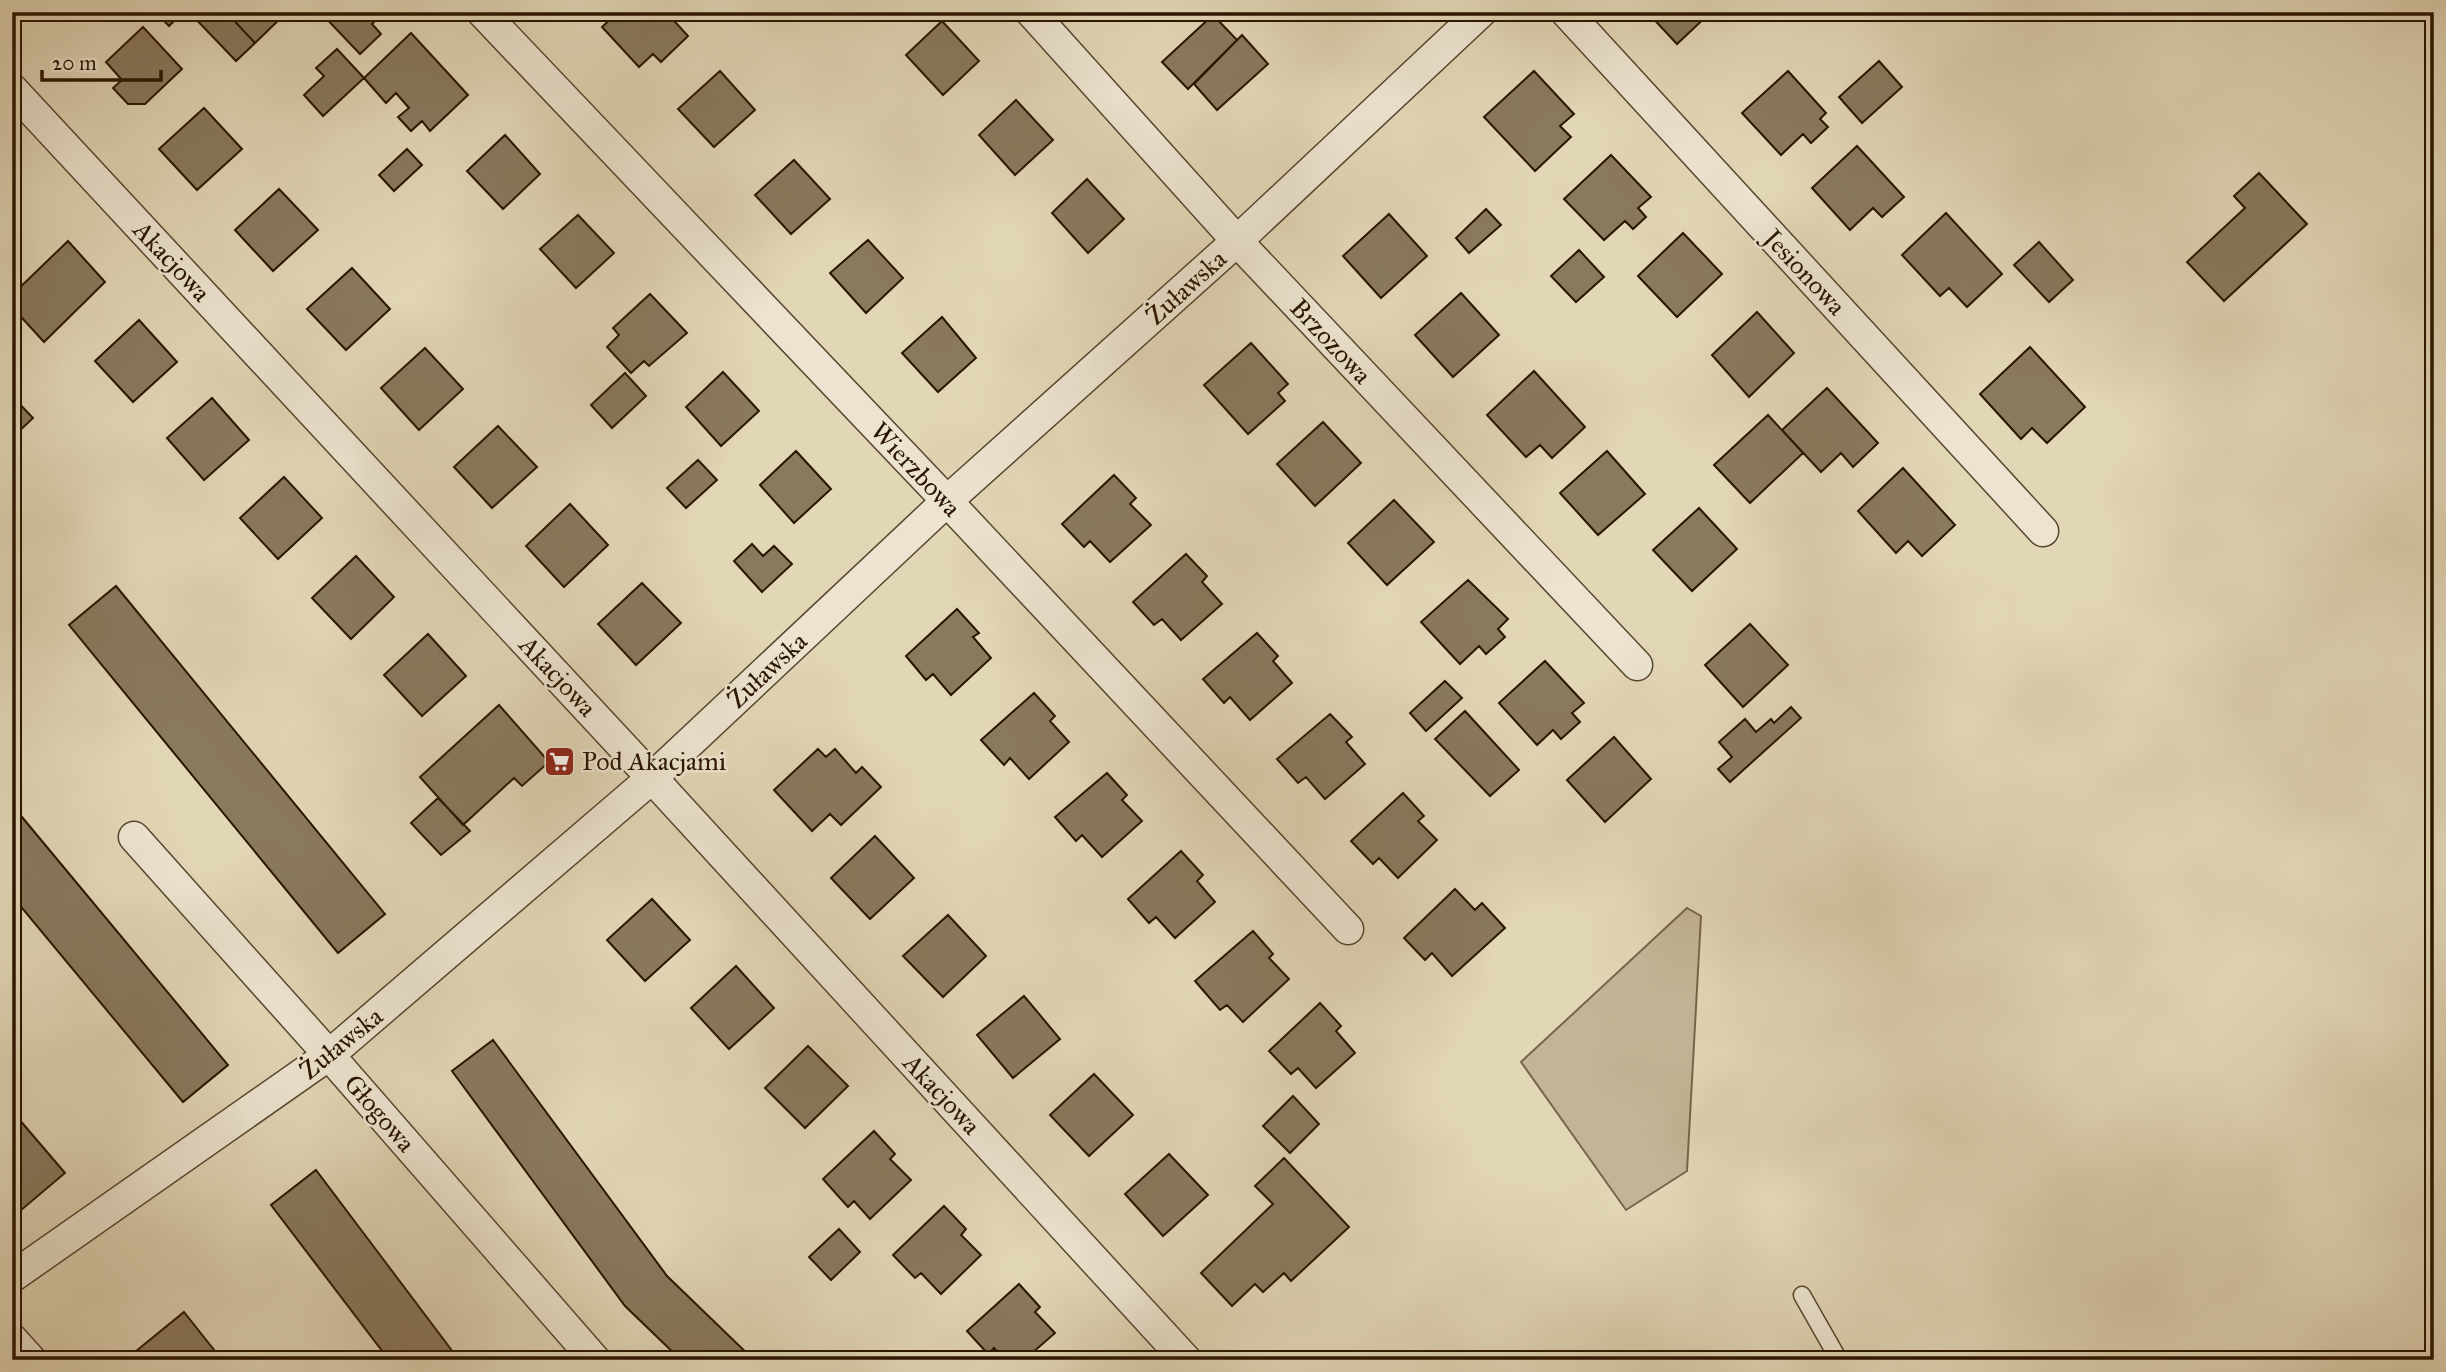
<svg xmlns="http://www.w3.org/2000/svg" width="2446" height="1372" viewBox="0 0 2446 1372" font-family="'IM FELL Great Primer',serif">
<rect width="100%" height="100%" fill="#e1d6b6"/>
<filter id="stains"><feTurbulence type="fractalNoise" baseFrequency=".00286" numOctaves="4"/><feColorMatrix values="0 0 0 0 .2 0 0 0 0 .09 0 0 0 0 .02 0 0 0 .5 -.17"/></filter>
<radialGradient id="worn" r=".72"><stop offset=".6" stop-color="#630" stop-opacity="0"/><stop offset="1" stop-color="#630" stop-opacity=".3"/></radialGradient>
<!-- green -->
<path fill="#c2b597" stroke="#76654c" stroke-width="2" d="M1687,908L1701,916L1687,1171L1626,1210L1521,1062Z"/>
<!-- building -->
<path fill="#89795f" stroke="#2a1500" stroke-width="2" d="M155,12H183L169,26Z
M189,12H226L255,43L236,61Z
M226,12H287L255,43Z
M320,12H384L372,24L381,34L360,54Z
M618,12H666L688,36L661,62L653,54L639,67L602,27Z
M1647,12H1711L1677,44Z
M1213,15L1237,40L1188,89L1162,62Z
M942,21L979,61L943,95L906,55Z
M143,27L182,69L145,104H128L113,88L122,80L106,62Z
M411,33L468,95L430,131L422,121L411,131L398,117L409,108L396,93L386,103L364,78Z
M1242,35L1268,64L1217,110L1194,84Z
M337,49L364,78L323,116L304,95L324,76L316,68Z
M1879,61L1902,87L1862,123L1839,97Z
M720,71L755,110L714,147L678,109Z
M1534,71L1574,114L1560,126L1571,137L1535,171L1484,117Z
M1788,71L1826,113L1820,119L1828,127L1811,143L1803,134L1781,155L1742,113Z
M1016,100L1053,140L1015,175L979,135Z
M204,108L242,149L197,190L159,149Z
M505,135L540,174L503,209L467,171Z
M1857,146L1904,197L1882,217L1873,208L1850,230L1812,188Z
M407,149L422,165L394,191L379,175Z
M1611,155L1651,197L1638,208L1646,217L1633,229L1625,221L1604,240L1564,199Z
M794,160L830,199L791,234L755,195Z
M2259,173L2307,224L2224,301L2187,262L2245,208L2234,196Z
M1087,179L1124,219L1088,253L1052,213Z
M279,189L318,230L273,271L235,230Z
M1486,209L1501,225L1469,253L1456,238Z
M1946,213L2002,274L1967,307L1949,288L1940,296L1902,255Z
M1389,214L1427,256L1381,298L1343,256Z
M578,215L614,253L576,288L540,249Z
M1683,233L1722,274L1677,317L1638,276Z
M868,240L903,278L866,313L830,273Z
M68,241L105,282L44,342L12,307V295Z
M2039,242L2073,280L2049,302L2014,265Z
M1579,250L1604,277L1576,302L1551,276Z
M352,268L390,309L346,350L307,309Z
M1461,293L1499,335L1453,377L1415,335Z
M650,294L687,333L649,366L644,361L631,373L607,347L619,335L613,328Z
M1757,312L1794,353L1749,397L1712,355Z
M942,317L976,358L938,392L902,353Z
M139,320L177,362L133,402L95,361Z
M1251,343L1288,384L1278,393L1285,401L1248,434L1204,385Z
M2030,347L2085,407L2047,443L2032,428L2021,439L1980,394Z
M425,348L463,389L419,430L381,388Z
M1534,371L1585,427L1552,458L1540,445L1526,457L1487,415Z
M723,372L759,411L721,446L686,407Z
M625,373L646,396L612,428L591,405Z
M1827,388L1878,443L1853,467L1841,453L1821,472L1782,430Z
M12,396L33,418L12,438Z
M212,398L249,440L204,480L167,438Z
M1768,415L1803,453L1750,503L1714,465Z
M1323,422L1361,463L1315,506L1277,464Z
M498,426L537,467L492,508L454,467Z
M796,451L831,489L794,523L760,485Z
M1607,451L1645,494L1598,535L1560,493Z
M698,460L717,480L686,508L667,488Z
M1903,468L1955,525L1922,556L1908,541L1896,553L1858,511Z
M1114,475L1136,498L1130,504L1151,525L1110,562L1090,541L1084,547L1062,524Z
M284,477L322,518L278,559L240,518Z
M1394,500L1434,542L1387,585L1348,543Z
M570,504L608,545L564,587L526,546Z
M1699,508L1737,549L1692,591L1653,550Z
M752,544L763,556L774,546L792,564L762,592L734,561Z
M1186,554L1207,576L1202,582L1222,604L1181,640L1162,619L1154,625L1133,602Z
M356,556L394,597L351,639L312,598Z
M1468,580L1508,619L1498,629L1505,637L1486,654L1479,646L1460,664L1421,622Z
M642,583L681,623L636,665L598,624Z
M116,586L385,914L338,953L69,625Z
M957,609L979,633L973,637L991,658L951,695L933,674L926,680L906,656Z
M1750,624L1788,665L1743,707L1705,665Z
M1257,633L1278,656L1273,661L1292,683L1250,720L1230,697L1224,703L1203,679Z
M428,634L466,676L422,716L384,675Z
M1545,661L1584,703L1572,713L1580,722L1561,739L1553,730L1537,745L1499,703Z
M1445,681L1462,698L1426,731L1410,713Z
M1034,693L1055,716L1050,721L1069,742L1029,779L1010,758L1004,765L981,740Z
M499,705L549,762L522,786L514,778L463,825L420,777Z
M1791,707L1801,718L1730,782L1718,769L1732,757L1719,742L1745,719L1756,732L1771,719L1774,723Z
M1465,711L1519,770L1490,796L1435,739Z
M1330,714L1352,737L1346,742L1365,764L1325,799L1306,777L1298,783L1277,759Z
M1614,737L1651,779L1605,822L1567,780Z
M818,749L826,757L835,749L856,773L862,767L881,787L841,825L830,814L812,831L774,790Z
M1107,773L1127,795L1122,800L1142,821L1102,857L1082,835L1076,841L1055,817Z
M1403,793L1424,816L1418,821L1437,840L1398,878L1379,858L1373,864L1351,841Z
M438,798L470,831L441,855L411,823Z
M12,805L228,1065L183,1102L12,896Z
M875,836L914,878L870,919L831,878Z
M1181,851L1203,875L1197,881L1215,902L1175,938L1156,917L1149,923L1128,899Z
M1455,889L1475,910L1482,903L1505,928L1452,976L1432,953L1425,960L1404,938Z
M652,899L690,940L645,981L607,940Z
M948,915L986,956L943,997L903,956Z
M1253,931L1273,954L1269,958L1289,979L1243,1022L1227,1005L1220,1010L1195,981Z
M736,966L774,1008L729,1049L691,1008Z
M1024,996L1060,1039L1013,1078L977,1035Z
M1320,1003L1341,1026L1336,1031L1355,1053L1316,1088L1298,1068L1291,1074L1269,1051Z
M493,1040L667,1276L754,1360H681L625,1306L452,1071Z
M808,1046L848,1086L805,1128L765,1088Z
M1094,1074L1133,1115L1089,1156L1050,1115Z
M1293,1096L1319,1124L1290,1153L1263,1126Z
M12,1111L65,1173L20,1211L12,1203Z
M874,1131L895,1154L890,1159L911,1180L870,1219L854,1201L848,1207L823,1179Z
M1169,1154L1208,1195L1163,1236L1125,1194Z
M1284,1158L1349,1227L1291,1281L1284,1273L1263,1292L1255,1284L1232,1306L1201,1273L1273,1204L1255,1186Z
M316,1170L459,1360H389L271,1205Z
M944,1206L966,1229L961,1235L981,1255L941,1294L921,1273L915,1278L893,1255Z
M839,1229L860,1252L831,1280L809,1257Z
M1019,1284L1040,1307L1035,1312L1055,1333L1024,1360H1005L994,1348L988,1354L967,1331Z
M184,1312L222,1360H141L135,1352Z"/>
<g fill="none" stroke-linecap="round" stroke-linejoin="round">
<defs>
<path id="lane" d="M1802,1295L1839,1360"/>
<path id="street" d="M482,12L947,501L1348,929
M1031,12L1237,241L1637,665
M1566,12L2043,531
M12,89L652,778L1186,1360
M134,837L329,1055L595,1360
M12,1277L329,1055L652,778L947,501L1237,241L1481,12
M12,1339L31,1360"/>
</defs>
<!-- lane casing -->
<use href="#lane" stroke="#58452e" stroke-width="19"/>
<!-- street casing -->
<use href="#street" stroke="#58452e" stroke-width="33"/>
<!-- lane -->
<use href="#lane" stroke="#ece4d0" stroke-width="16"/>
<!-- street -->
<use href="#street" stroke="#ece4d0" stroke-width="30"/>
</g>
<!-- icons -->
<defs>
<symbol id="supermarket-square" viewBox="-11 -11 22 22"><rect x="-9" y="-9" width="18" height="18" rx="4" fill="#8f2418" stroke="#ece4d0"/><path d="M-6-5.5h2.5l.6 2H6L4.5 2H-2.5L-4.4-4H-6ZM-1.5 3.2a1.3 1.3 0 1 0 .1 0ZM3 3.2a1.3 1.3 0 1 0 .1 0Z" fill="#fff"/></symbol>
</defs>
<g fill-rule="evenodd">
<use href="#supermarket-square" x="542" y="744" width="35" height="35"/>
</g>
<g text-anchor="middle" stroke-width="5" stroke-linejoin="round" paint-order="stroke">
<!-- street labels -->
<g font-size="26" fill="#2a1500" stroke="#ece4d0">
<text transform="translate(172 261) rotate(47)" y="9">Akacjowa</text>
<text transform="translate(1805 272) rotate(47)" y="9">Jesionowa</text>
<text transform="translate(1186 287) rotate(-42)" y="9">Żuławska</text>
<text transform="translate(1331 341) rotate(47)" y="9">Brzozowa</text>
<text transform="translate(916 469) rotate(47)" y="9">Wierzbowa</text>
<text transform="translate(767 670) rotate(-43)" y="9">Żuławska</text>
<text transform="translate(558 676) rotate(47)" y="9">Akacjowa</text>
<text transform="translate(341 1043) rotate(-39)" y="9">Żuławska</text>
<text transform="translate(942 1094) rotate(47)" y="9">Akacjowa</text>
<text transform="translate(380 1113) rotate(49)" y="9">Głogowa</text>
</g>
<!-- poi labels -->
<g font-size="26" fill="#2a1500" stroke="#ece4d0" text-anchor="start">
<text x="582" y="770">Pod Akacjami</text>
</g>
</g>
<!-- margin -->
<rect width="2446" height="1372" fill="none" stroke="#e1d6b6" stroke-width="42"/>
<rect x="14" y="14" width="2418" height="1344" fill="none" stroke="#2a1500" stroke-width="3.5"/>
<rect x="21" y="21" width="2404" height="1330" fill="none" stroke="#2a1500" stroke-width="2"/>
<!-- scale -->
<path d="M42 70v10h119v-10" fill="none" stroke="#2a1500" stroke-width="3.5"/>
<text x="52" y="70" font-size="21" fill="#2a1500" stroke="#ece4d0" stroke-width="5" paint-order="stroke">20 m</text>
<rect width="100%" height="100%" filter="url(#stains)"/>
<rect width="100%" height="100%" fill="url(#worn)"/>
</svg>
